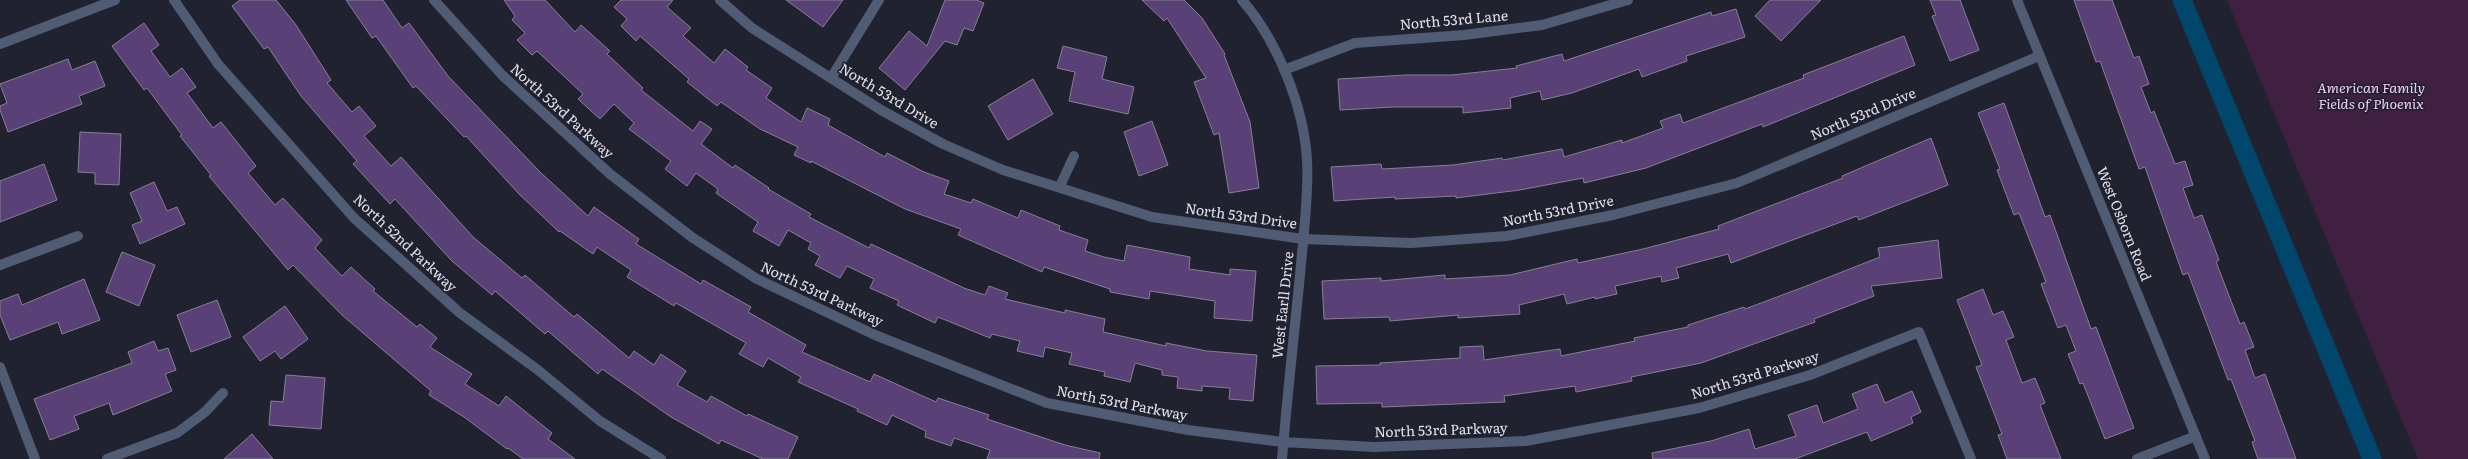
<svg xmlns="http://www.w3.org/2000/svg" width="2468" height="459" viewBox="0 0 2468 459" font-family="Literata,serif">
<rect width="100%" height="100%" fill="#212230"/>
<!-- green -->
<path fill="#3f2041" d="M2227,0H2468V459H2418Z"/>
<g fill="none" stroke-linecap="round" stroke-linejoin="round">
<!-- canal -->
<path stroke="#00466d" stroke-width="19" d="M2182,0L2372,459"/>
</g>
<!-- building -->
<path fill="#594077" stroke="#878092" d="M240,0H276L296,25L331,80L327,83L352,112L359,106L376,126L364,136L391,166L401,157L473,237L522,278L525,275L574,317L577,314L629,358L634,351L654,365L661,354L686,371L677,385L707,402L711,396L747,416L748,414L798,437L788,459H763L721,440L719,444L671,417L602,369L598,374L548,331L545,334L495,291L492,295L452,261L395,199L390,204L353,164L357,161L301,96L268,47L264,49L232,6Z
M346,0H383L402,28L409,23L448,76L540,172L588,216L594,207L639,239L636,244L701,284L703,280L751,307L748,312L806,345L802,352L870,382L874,374L936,402L938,398L989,415L987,419L1065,445L1100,453L1099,459H987L990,450L954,438L951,446L925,437L926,431L892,415L887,425L857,411L858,409L798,382L801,377L768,358L763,367L739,354L746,343L676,303L674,306L627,277L631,270L597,247L593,254L560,231L559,232L519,194L466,136L464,137L416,86L413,88L376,36L372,38Z
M504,0H545L575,32L581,25L610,51L607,54L643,88L641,90L693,131L700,121L712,129L701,144L733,168L735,165L769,188L768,189L811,214L809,217L869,248L871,244L964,288L985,295L989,286L1008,293L1005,299L1065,313V310L1105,319L1103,332L1166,346V343L1207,351L1257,355L1253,401L1229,399L1230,388L1202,386V391L1177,388L1178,377L1162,375V370L1135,363L1130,382L1104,376L1105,372L1069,364L1072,353L1045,347L1043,357L1017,351L1020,341L992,334L990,338L938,317L935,323L897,305L899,301L870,288L874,279L847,266L840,278L815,265L820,256L808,249L811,243L788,230L779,246L753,231L758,222L716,193L718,189L696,173L687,186L665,169L671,161L629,129L634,123L614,104L600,119L578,99L583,94L537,51L532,55L517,40L525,33L512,20L515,16Z
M621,0H673L667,7L691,28L683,36L714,63L725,49L748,67L746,70L772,88L766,98L801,122L807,108L830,119L828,125L885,157L887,153L924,172L949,181L944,194L971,203L973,199L1018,218L1021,210L1060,226L1059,230L1088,240L1085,251L1104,257L1124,261L1127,245L1190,257L1189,269L1230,275V269L1256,271L1252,321L1214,318L1215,301L1150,291L1149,299L1110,292V289L1044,267L1042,272L958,235L961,229L905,209L811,161V163L794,155L798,147L760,129L721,102L717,106L687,82L689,79L640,36L636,41L621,26L627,19L614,7Z
M786,0H843L823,27Z
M945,0H976L984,3L973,31L964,28L957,45L945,41L905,90L879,68L909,31L927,46Z
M1142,0H1184L1202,18L1225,54L1224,55L1250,122L1259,188L1229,193L1219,133L1214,135L1194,82L1206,78L1167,18L1164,21Z
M1770,0H1821L1781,41L1755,16Z
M1930,0H1960L1979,50L1950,61L1932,16L1936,15Z
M2074,0H2112L2134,58L2139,56L2149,84L2141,87L2151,113L2154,111L2175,164L2185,161L2193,185L2183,188L2194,218L2202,215L2219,260L2216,262L2240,324L2244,322L2254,347L2245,350L2255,378L2265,374L2296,459H2258L2252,442L2255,441L2231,379L2228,380L2188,273L2183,275L2145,167L2139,169L2100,61L2096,62Z
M1736,9L1745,37L1686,56L1687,61L1642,77L1639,69L1572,93L1542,100L1540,91L1510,98L1511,108L1463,113V107H1393L1340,110L1338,79L1406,75H1452L1517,68L1516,66L1562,54L1564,61L1711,12L1712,16Z
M144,23L159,45L151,51L170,77L182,68L196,87L187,93L213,128L221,122L256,166L248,173L275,205L283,198L322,240L315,248L342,276L351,267L375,289L373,291L417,327L420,324L437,338L430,347L472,374L465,384L499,406L506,396L552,433L548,439L575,459H523L508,448L507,449L464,417L429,395L431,391L342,315L293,265L288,270L209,176L211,175L180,136L182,135L147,88L144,90L112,46Z
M1904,36L1915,65L1763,127L1762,124L1646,168L1584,183L1583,178L1520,190L1456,198V196L1395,199V197L1334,201L1331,167L1381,164L1382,169L1453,165L1502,158L1503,160L1562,149L1564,157L1622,140V143L1663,128L1660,121L1680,114L1683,123L1804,78L1803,75Z
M1063,46L1107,57L1102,79L1134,87L1128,114L1069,101L1075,72L1057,68Z
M68,59L72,70L95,61L105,86L79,96L82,104L8,132L0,110V106L7,103L0,84Z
M1033,79L1053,114L1008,140L988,106Z
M2004,103L2045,217L2050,215L2091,329L2096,327L2134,428L2105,439L2083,383L2080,384L2068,354L2076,351L2066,325L2058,328L2041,284L2046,282L2019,213L2014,215L1997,170L2000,169L1978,113Z
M1152,121L1168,165L1139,176L1124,132Z
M80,132L121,134L119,185L95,184V173L78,172Z
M1931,138L1948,185L1859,220L1857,216L1731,263L1728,254L1676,268L1679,278L1662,282L1661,276L1615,286L1617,294L1595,299V297L1567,304L1564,294L1519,305L1520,314L1458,318V315L1390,321L1389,317L1324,319L1322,281L1381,278V281L1445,275V279L1510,275L1577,259L1578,263L1643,249L1719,229L1718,226L1843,178L1842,176Z
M44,164L57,200L0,222V181Z
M154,182L167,211L177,207L185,224L140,244L132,225L142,221L130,193Z
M1938,240L1942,278L1871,286L1874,296L1814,319L1815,322L1701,363L1631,377L1632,381L1576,392L1575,386L1504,396L1505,402L1382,407V403L1317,404L1316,366L1380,365V363L1460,358V347L1483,346L1484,360L1560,349L1561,356L1635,341L1634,338L1688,327V325L1744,307L1745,309L1809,285L1880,257L1878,248Z
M122,252L155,265L139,306L106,292Z
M84,279L100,320L62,334L58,322L10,340L0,315V301L18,294L22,305Z
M1983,289L1993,315L2003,311L2014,337L2006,340L2022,383L2035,378L2045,403L2040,405L2061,459H2007L1998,435L2002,434L1976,367L1982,365L1957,300Z
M217,300L231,337L191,352L177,315Z
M285,306L308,339L281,359L275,351L260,361L243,337Z
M154,341L158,351L168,348L176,370L165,374L172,391L113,415L109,403L74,416L79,429L50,440L34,399L132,363L128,352Z
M286,375L325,378L321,429L269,425L271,401L283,402Z
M1877,384L1885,403L1912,391L1921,412L1911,417L1913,423L1871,441L1867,432L1795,459H1653L1652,453L1711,441L1749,429L1755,449L1796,436L1788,415L1817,405L1823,423L1858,409L1852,394Z
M252,434L273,459H224Z"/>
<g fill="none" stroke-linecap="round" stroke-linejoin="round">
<!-- minor -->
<path stroke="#4f5c73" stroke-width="10" d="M174,0L218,64L354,218L460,313L538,370L600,421L661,459
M434,0L502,75L610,174L693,238L757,279L875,335L1047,403L1188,430L1283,442L1374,447L1526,441L1699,408L1810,375L1919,332L1971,459
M720,0L752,28L881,110L943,144L1003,170L1152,217L1303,239L1411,243L1507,236L1613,215L1737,183L2039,56
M1242,0C1277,40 1304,107 1307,160C1309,196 1303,239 1300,275C1294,336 1287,398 1282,459
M2017,0L2205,459
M0,44L115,0
M1284,70L1355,43L1464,35L1542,25L1628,0
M831,78L879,0
M1060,186L1074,156
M0,265L78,236
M0,367L35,459
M107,459L177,433L205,412L223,393
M2137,459L2196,436"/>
</g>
<g text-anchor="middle" stroke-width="3.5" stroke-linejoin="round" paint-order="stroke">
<!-- street labels -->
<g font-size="14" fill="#e0e0ea" stroke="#212230">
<text transform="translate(1454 20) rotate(-5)" y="5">North 53rd Lane</text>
<text transform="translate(889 96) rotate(31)" y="5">North 53rd Drive</text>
<text transform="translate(562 111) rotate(42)" y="5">North 53rd Parkway</text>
<text transform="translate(1863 114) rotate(-23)" y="5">North 53rd Drive</text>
<text transform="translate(1558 211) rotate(-11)" y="5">North 53rd Drive</text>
<text transform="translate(1241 216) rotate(8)" y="5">North 53rd Drive</text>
<text transform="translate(2124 224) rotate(68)" y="5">West Osborn Road</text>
<text transform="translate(405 243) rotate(43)" y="5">North 52nd Parkway</text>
<text transform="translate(822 294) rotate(25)" y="5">North 53rd Parkway</text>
<text transform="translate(1283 305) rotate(-84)" y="5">West Earll Drive</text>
<text transform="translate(1755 375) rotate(-17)" y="5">North 53rd Parkway</text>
<text transform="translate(1122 403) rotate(11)" y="5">North 53rd Parkway</text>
<text transform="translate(1441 430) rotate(-2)" y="5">North 53rd Parkway</text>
</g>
<!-- park labels -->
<g font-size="14" font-style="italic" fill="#f4cbf6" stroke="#212230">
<text x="2371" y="93">American Family<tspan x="2371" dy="16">Fields of Phoenix</tspan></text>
</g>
</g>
</svg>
